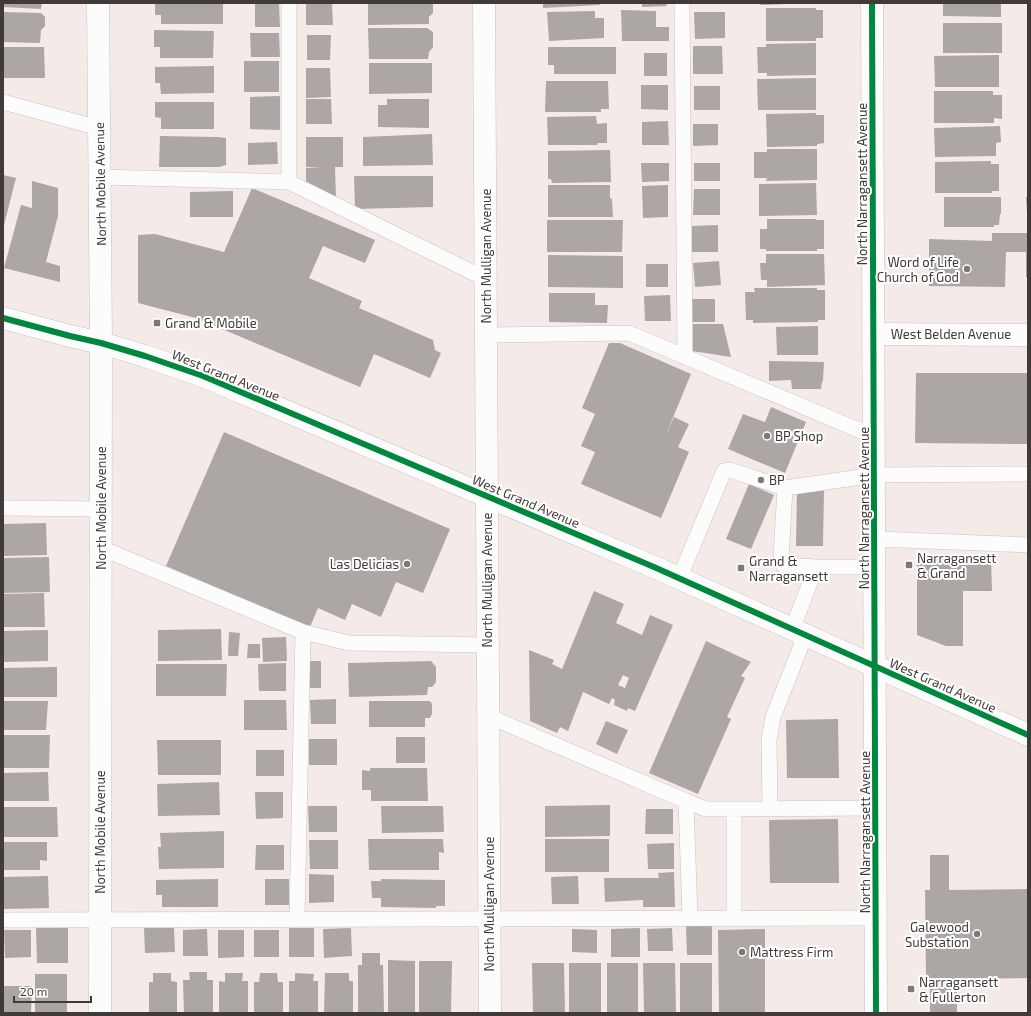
<svg xmlns="http://www.w3.org/2000/svg" width="1031" height="1016" viewBox="0 0 1031 1016" font-family="'Exo 2',sans-serif">
<rect width="100%" height="100%" fill="#f4ebe8"/>
<!-- building -->
<path fill="#aca6a4" fill-rule="evenodd" d="M3,3H42L41,9L3,7Z
M155,3H223V24H161V15H155Z
M255,3H279L280,27H255Z
M306,3H332L333,25H306Z
M368,3H433V13L429,17V24L368,25Z
M543,3H600V5L543,8Z
M642,3H666L667,6L642,7Z
M760,3H788V4L760,5Z
M943,3H1001V17L943,16Z
M766,8H816V10H823V38H816V41H766Z
M621,10L656,11V27H669V41H622Z
M595,11V18H604V38L549,41L547,12Z
M3,12L41,13L45,17V26L41,30L40,43L3,42Z
M694,12H725V38L695,39Z
M943,23H1002V53H943Z
M368,28H427L433,32V47L429,52L428,59H369Z
M154,30L214,31L213,58H160V47H154Z
M250,33H279L280,57H251Z
M307,35H331L330,60H307Z
M816,43V75L767,76V73H758L757,47H766V44Z
M693,46H722L723,74H693Z
M3,47H44L45,78H3Z
M548,47H616V74H554V65H548Z
M644,53H667V76H644Z
M999,55V87H935L934,56Z
M244,61H279V92H244Z
M369,63H432V93L369,94Z
M214,66V93L161,94L160,83H155V67Z
M306,68H330L331,97L306,98Z
M816,78V110H758L757,79Z
M546,81H608L609,109H601V112H545Z
M641,85H668V110L641,109Z
M694,86H720V110H694Z
M934,91H993V95H1002V119L994,118V123H934Z
M280,96V130L250,129V97Z
M306,99H331L332,124H306Z
M387,99H429V128L378,127V105H387Z
M155,102H214V129H161V118L155,117Z
M816,113V115H824V143L817,144V146L767,147L766,114Z
M596,116L597,124L607,123V143H598L597,145H548L547,117Z
M668,121L669,145H642V122Z
M693,124H718V145L693,146Z
M1000,126L1001,142L996,143V156L935,157L934,128Z
M432,134L433,165L363,166V137Z
M160,136L217,137L226,138V165L219,167H159Z
M306,137H343V167H335L336,197L306,184V168H322L306,167Z
M277,142L278,164L248,165V143Z
M767,149H817V180L766,181L767,178H754V152H767Z
M610,150L611,182L552,183L551,179H548V151Z
M991,161V164H999V191H992V193H935V162Z
M641,163H669V181L642,182Z
M694,163H720V181H694Z
M3,175L16,178L4,225H3Z
M354,176H433V207L355,209Z
M32,181L58,188V216L46,262L60,266V282L4,268L21,205L32,208Z
M816,183L817,215L759,216V184Z
M548,185H610V198L612,199L613,217H548Z
M668,185V217L643,218L642,186Z
M252,188L375,240L365,263L323,246L309,278L362,301L359,308L433,340L435,350L441,353L430,378L374,354L360,387L196,318L138,303V235L155,234L224,252Z
M694,189H720V215H693Z
M233,191V217H190V192Z
M944,197H1001V214H1000L999,225H994V227H944Z
M1026,197H1028V213H1027Z
M767,219H816V220H824V249H817V251H766V249H760V229H767Z
M547,220H623L622,252H547Z
M718,225V252H692V226Z
M992,233H1028V277H1026V252H1006L1005,287L929,286V239L992,241Z
M766,254H824L825,285L767,287V280H761L760,263H766Z
M548,255L623,256V288L548,287Z
M719,261L721,285L695,287L693,263Z
M646,264H668V287H646Z
M754,288H817V290H825V320H818V322L753,323V320H746L745,292H755Z
M549,293H595V305H608L607,323L549,322Z
M670,295L671,321H645L644,296Z
M692,299H715V322H692Z
M693,324H723L731,357L692,351Z
M818,326V355H777L776,327Z
M609,343H620L691,374L665,437L674,417L689,424L678,447L689,452L661,518L581,484L595,452L581,446L595,414L582,408Z
M769,361L824,362L823,381L822,382L821,389H792L791,380L769,381Z
M916,373H1028V444L915,443Z
M771,407L806,422L785,473L728,449L743,414L765,422Z
M224,432L450,529L423,593L396,582L381,617L352,604L345,620L318,608L310,627L166,566Z
M749,484L774,495L751,549L726,539Z
M797,489L824,490L823,546H796Z
M46,523L47,555L3,556V524Z
M49,557L50,592L3,593V558Z
M917,559H991L992,591H963V646H946L917,635Z
M594,591L624,604L616,623L642,635L650,615L673,625L635,711L628,708L627,711L614,705L615,700L612,698L609,704L583,692L568,731L560,727L557,733L530,721L529,650L554,660L552,664L562,669ZM623,675L629,678L625,688L618,685Z
M44,593L45,627H3V594Z
M221,629L222,660L158,661V630Z
M48,630V661L3,662V631Z
M229,632L240,633L238,656H228Z
M286,637L287,661L263,662L262,638Z
M706,641L751,662L741,676L745,678L727,717L731,719L698,794L649,773Z
M248,644H260V658H247Z
M306,661H321V688H306Z
M431,661L436,667V682L432,687H428L427,695L349,697L348,663Z
M286,663V691H259L258,664Z
M156,664H227L226,696H156Z
M57,667V697H3V668Z
M336,699V724H311L310,700Z
M244,700H286L287,730H244Z
M3,701H48L46,730H3Z
M369,701H430L432,704V714L430,718H425V727H369Z
M838,719L839,778H787L786,720Z
M606,721L628,730L617,754L596,744Z
M3,735H50L49,768H3Z
M396,737H425V763H396Z
M309,739H337V765H309Z
M157,740H221V775H158Z
M256,750H284V776H256Z
M370,768H427L428,801H371V790H362V770L370,771Z
M48,772L49,801H3V773Z
M219,782L220,815L158,816L157,784Z
M255,792H283V818L256,819Z
M610,805V836L545,837V806Z
M308,806H337V832H309Z
M381,806H443L444,832L382,833Z
M3,807H57L58,837H3Z
M646,809H673V834H645Z
M838,819L839,883H770L769,820Z
M224,831V868L159,869L158,847H161L160,833Z
M368,839H443L444,853L439,852V870H369Z
M545,839H609V872H545Z
M309,840H338V869H310Z
M3,842H47V861L40,860V870H3Z
M674,843V869H648L647,844Z
M256,845H284V870H255Z
M930,855H949V890L1028,889V978L957,979V1013H930V978H926L925,890H930Z
M674,872L675,907H643V900L605,902L604,878H659L658,873Z
M309,874L334,875V902L309,903Z
M48,876L49,908L3,909V877Z
M578,876L579,904H552L551,877Z
M218,879V907H162V895H156V880Z
M265,879H289V905H265Z
M381,879L445,880V906H436V908L381,907V898H372L371,881H381Z
M686,926H712V955H687Z
M36,928H68V963H37Z
M144,928H174L175,952L145,953Z
M289,928H314V957H289Z
M351,928L352,956L324,958L323,929Z
M640,928V957H611V929Z
M672,928L673,951H648L647,929Z
M207,929L208,956H183V930Z
M572,929L597,930V953L572,952Z
M765,929V1013H719L718,930Z
M4,930H31V957L5,958Z
M218,930H244V957L218,958Z
M254,930H279V957H254Z
M362,953H380V965H383L384,1013H358V965H362Z
M388,960L415,961V1013H388Z
M419,961H452L451,1013H419Z
M532,963H564L565,1013H533Z
M569,963H601V1013H569Z
M607,963H638V1013H607Z
M643,963H675L676,1013H644Z
M680,963H712V1013H680Z
M189,972H207V980H213V1013H184L183,980H190Z
M153,973H171V981L177,982V1013H149V982H153Z
M225,973H243L242,981H248V1013H219V981L225,982Z
M260,973H277L278,982H283V1013H254V982H259Z
M295,973L314,974L313,981H318V1013H289V981H295Z
M325,973H349V981H353V1013H324Z
M35,974H67V1013H35Z
M3,986H32L31,1013H3Z"/>
<g fill="none" stroke-linecap="round" stroke-linejoin="round">
<defs>
<path id="service" d="M289,3V182
M682,3L685,357
M3,102L99,128
M100,177L289,182L486,279
M486,335L629,333L875,437
M785,488L875,475L1028,474
M3,508L101,509
M875,539L1028,545
M101,548L303,632L349,643L488,645
M679,579L724,471L730,470L785,488L781,558L783,565L816,567H875
M792,630L816,567
M488,716L686,801L706,809L876,808
M686,801L690,918
M770,808L769,740L773,717L805,636
M734,809V918
M297,919L303,632
M3,920L876,918"/>
<path id="minor" d="M98,3L101,343L100,1013
M484,3L490,1013
M874,334L1028,335"/>
<path id="tertiary" d="M872,3L876,1013"/>
<path id="secondary" d="M3,318L70,336L101,343L145,356L203,376L654,567L1028,735"/>
</defs>
<!-- service casing -->
<use href="#service" stroke="#c8c2c0" stroke-width="16"/>
<!-- minor casing -->
<use href="#minor" stroke="#c8c2c0" stroke-width="23"/>
<!-- tertiary casing -->
<use href="#tertiary" stroke="#c8c2c0" stroke-width="23"/>
<!-- secondary casing -->
<use href="#secondary" stroke="#c8c2c0" stroke-width="23"/>
<!-- service -->
<use href="#service" stroke="#fdfcfc" stroke-width="15"/>
<!-- minor -->
<use href="#minor" stroke="#fdfcfc" stroke-width="22"/>
<!-- tertiary -->
<use href="#tertiary" stroke="#fdfcfc" stroke-width="22"/>
<!-- secondary -->
<use href="#secondary" stroke="#fdfcfc" stroke-width="22"/>
<defs>
<path id="cycleway" d="M872,3L876,1013
M3,318L70,336L101,343L145,356L203,376L654,567L1028,735"/>
</defs>
<!-- cycleway casing -->
<use href="#cycleway" stroke="#fff" stroke-width="8"/>
<!-- cycleway -->
<use href="#cycleway" stroke="#00873e" stroke-width="6"/>
</g>
<!-- markers -->
<g fill="#7f7876" stroke="#fff" stroke-width="1.5">
<circle cx="967" cy="269" r="4"/>
<rect x="153" y="319" width="8" height="8" rx="2"/>
<circle cx="767" cy="436" r="4"/>
<circle cx="761" cy="480" r="4"/>
<circle cx="407" cy="564" r="4"/>
<rect x="905" y="561" width="8" height="8" rx="2"/>
<rect x="737" y="564" width="8" height="8" rx="2"/>
<circle cx="977" cy="934" r="4"/>
<circle cx="742" cy="952" r="4"/>
<rect x="907" y="985" width="8" height="8" rx="2"/>
</g>
<g text-anchor="middle" stroke-width="4" stroke-linejoin="round" paint-order="stroke">
<!-- street labels -->
<g font-size="13" fill="#403a38" stroke="#fff">
<text transform="translate(100 184) rotate(-91)" y="5">North Mobile Avenue</text>
<text transform="translate(862 184) rotate(-90)" y="5">North Narragansett Avenue</text>
<text transform="translate(486 256) rotate(-90)" y="5">North Mulligan Avenue</text>
<text x="951" y="339">West Belden Avenue</text>
<text transform="translate(226 375) rotate(22)" y="5">West Grand Avenue</text>
<text transform="translate(526 501) rotate(23)" y="5">West Grand Avenue</text>
<text transform="translate(101 508) rotate(-90)" y="5">North Mobile Avenue</text>
<text transform="translate(864 508) rotate(-90)" y="5">North Narragansett Avenue</text>
<text transform="translate(487 580) rotate(-90)" y="5">North Mulligan Avenue</text>
<text transform="translate(943 685) rotate(24)" y="5">West Grand Avenue</text>
<text transform="translate(100 832) rotate(-90)" y="5">North Mobile Avenue</text>
<text transform="translate(865 832) rotate(-90)" y="5">North Narragansett Avenue</text>
<text transform="translate(489 904) rotate(-90)" y="5">North Mulligan Avenue</text>
</g>
<!-- poi labels -->
<g font-size="13" fill="#403a38" stroke="#fff" text-anchor="start">
<text x="959" y="267" text-anchor="end">Word of Life<tspan x="959" dy="15">Church of God</tspan></text>
<text x="165" y="328">Grand &amp; Mobile</text>
<text x="775" y="441">BP Shop</text>
<text x="769" y="485">BP</text>
<text x="917" y="563">Narragansett<tspan x="917" dy="15">&amp; Grand</tspan></text>
<text x="749" y="566">Grand &amp;<tspan x="749" dy="15">Narragansett</tspan></text>
<text x="399" y="569" text-anchor="end">Las Delicias</text>
<text x="969" y="932" text-anchor="end">Galewood<tspan x="969" dy="15">Substation</tspan></text>
<text x="750" y="957">Mattress Firm</text>
<text x="919" y="987">Narragansett<tspan x="919" dy="15">&amp; Fullerton</tspan></text>
</g>
</g>
<!-- border -->
<rect width="1031" height="1016" fill="none" stroke="#403a38" stroke-width="8"/>
<!-- scale -->
<path d="M14 996v6h77v-6" fill="none" stroke="#403a38" stroke-width="2"/>
<text x="20" y="996" font-size="12" fill="#403a38" stroke="#ffffff" stroke-width="3" paint-order="stroke">20 m</text>
</svg>
